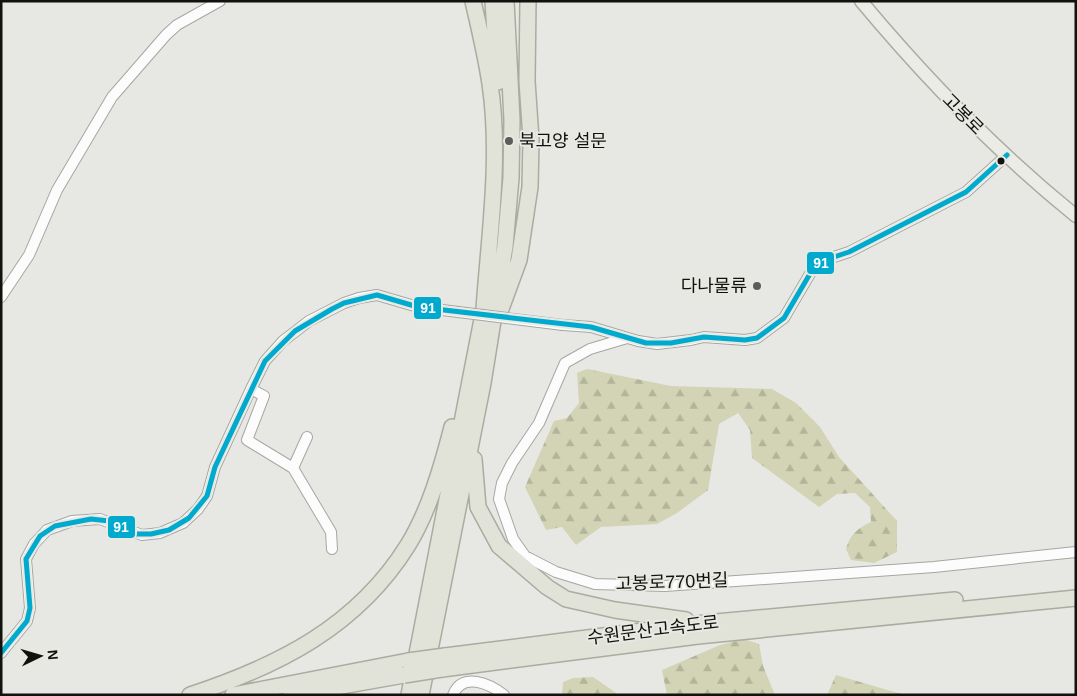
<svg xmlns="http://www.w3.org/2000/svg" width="1077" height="696" viewBox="0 0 1077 696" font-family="Arial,'Noto Sans KR',sans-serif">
<defs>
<pattern id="forest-firs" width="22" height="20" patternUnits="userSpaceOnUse" patternTransform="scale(1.25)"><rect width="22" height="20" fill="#d2d4b5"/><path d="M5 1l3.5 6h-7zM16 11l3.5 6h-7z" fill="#b3b59a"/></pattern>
</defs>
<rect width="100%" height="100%" fill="#e7e8e3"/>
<!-- forest -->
<path fill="url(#forest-firs)" d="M587,369L671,386L772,389L796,403L820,427L839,457L897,521V552L874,563L851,560L846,549C850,534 858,528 871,522L870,507L855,493L837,494L819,507L752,458L750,430L738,413L719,424L708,490L677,513L657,524L601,527L576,545L562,527L546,530L525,487L554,421L567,418L579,403L577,373Z
M744,639L759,644L763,666L775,695H667L662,670L720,645Z
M836,675L905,695H827Z
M593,677L619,695H562L563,682L573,678Z"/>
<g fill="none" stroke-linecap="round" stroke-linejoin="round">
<defs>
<path id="minor" d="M1,297L29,255L57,190L112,97L166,35L177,25L220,1
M563,325L591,327L638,341L657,344L691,340L704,337L745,340L757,338L784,318L814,267L825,260L849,252L966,192L1007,155
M627,338L590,349L565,363L539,423L512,463L502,483L499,499L513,539L525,556L556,572L595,584L665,586L934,567L1076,552
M251,389L264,396L247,440L293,468L331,532L332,549
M293,468L307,437
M1,653L27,621L30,608L26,559L34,544L47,530L72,521L100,519L142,535L160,533L183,523L198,509L207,496L215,467L251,389L265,361L283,341L309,321L344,303L359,298L377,295L418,307
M453,695C462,671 490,684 504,695"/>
<path id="major" d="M861,1C926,79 997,152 1076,216"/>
<path id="highway" d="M493,1L498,82
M501,309L519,260L530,187L531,139L527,81L528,1
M474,459L478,507L499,546L547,587L566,599L615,610L686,620
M445,656L705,623L955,600
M442,669L698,636L1076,598
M190,695C278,666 357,627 408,545C429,511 442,466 452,427
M233,695L408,661
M291,695L404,675
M409,695L484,309C489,237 501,157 490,84C486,56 479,28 473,1
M421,695L483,383L505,246L511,178L512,120L506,1"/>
</defs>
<!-- minor casing -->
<use href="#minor" stroke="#a6a6a3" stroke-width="12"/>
<!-- major casing -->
<use href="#major" stroke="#abaca0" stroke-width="15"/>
<!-- highway casing -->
<use href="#highway" stroke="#abaca0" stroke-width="18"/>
<!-- minor -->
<use href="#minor" stroke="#fbfcfb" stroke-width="10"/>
<!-- major -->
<use href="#major" stroke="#ecece6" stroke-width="12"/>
<!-- highway -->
<use href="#highway" stroke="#e1e2d8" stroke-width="15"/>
<defs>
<path id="minor-bridge" d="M418,307L563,325"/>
<path id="highway-bridge" d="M408,661L445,656
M404,675L442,669"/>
</defs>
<!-- minor-bridge casing -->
<use href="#minor-bridge" stroke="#a6a6a3" stroke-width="12" stroke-linecap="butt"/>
<!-- highway-bridge casing -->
<use href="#highway-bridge" stroke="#abaca0" stroke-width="18" stroke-linecap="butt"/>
<!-- minor-bridge -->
<use href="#minor-bridge" stroke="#fbfcfb" stroke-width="10"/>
<!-- highway-bridge -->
<use href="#highway-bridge" stroke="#e1e2d8" stroke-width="15"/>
<defs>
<path id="bus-1" d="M1,653L27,621L30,608L26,559L40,536L55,526L91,519L109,521L135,534H151L169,530L189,518L207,496L215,467L265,361L295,331L332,309L344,303L377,295L418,307L591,327L646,343H671L704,337L745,340L757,338L784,318L814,267L825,260L849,252L966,192L1007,155"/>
</defs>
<!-- bus-1 casing -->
<use href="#bus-1" stroke="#e8e9e2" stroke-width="9"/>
<!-- bus-1 -->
<use href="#bus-1" stroke="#00a9ce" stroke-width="5"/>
</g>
<!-- markers -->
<g fill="#5c5c59" stroke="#e8e9e2" stroke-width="2">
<circle cx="509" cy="141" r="5"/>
<circle cx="757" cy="286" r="5"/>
</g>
<circle fill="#11110e" stroke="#e8e9e2" stroke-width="2" cx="1001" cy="161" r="4.5"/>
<g text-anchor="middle" stroke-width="4" stroke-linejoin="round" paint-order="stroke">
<!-- street labels -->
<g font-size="18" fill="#11110e" stroke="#e8e9e2">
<text transform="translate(963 114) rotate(45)" y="6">고봉로</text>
<text transform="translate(672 582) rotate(-2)" y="6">고봉로770번길</text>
<text transform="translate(653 630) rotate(-7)" y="6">수원문산고속도로</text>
</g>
<!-- poi labels -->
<g font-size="18" fill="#11110e" stroke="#e8e9e2" text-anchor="start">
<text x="519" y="147">북고양 설문</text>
<text x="747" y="292" text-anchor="end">다나물류</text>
</g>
</g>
<g stroke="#e8e9e2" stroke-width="2">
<rect x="806" y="251" width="29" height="24" rx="5" fill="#00a9ce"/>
<rect x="413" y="296" width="29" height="24" rx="5" fill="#00a9ce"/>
<rect x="107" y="515" width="29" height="24" rx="5" fill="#00a9ce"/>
</g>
<g font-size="14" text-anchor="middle" font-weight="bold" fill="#fff">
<text x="821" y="268">91</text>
<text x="428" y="313">91</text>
<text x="121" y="532">91</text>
</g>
<!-- border -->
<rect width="1077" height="696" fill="none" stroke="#11110e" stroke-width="5"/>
<!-- north arrow -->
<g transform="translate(40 656) rotate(85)" stroke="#e8e9e2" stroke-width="4" paint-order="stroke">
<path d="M0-4L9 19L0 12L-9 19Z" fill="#11110e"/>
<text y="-8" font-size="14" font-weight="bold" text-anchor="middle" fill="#11110e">N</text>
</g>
</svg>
